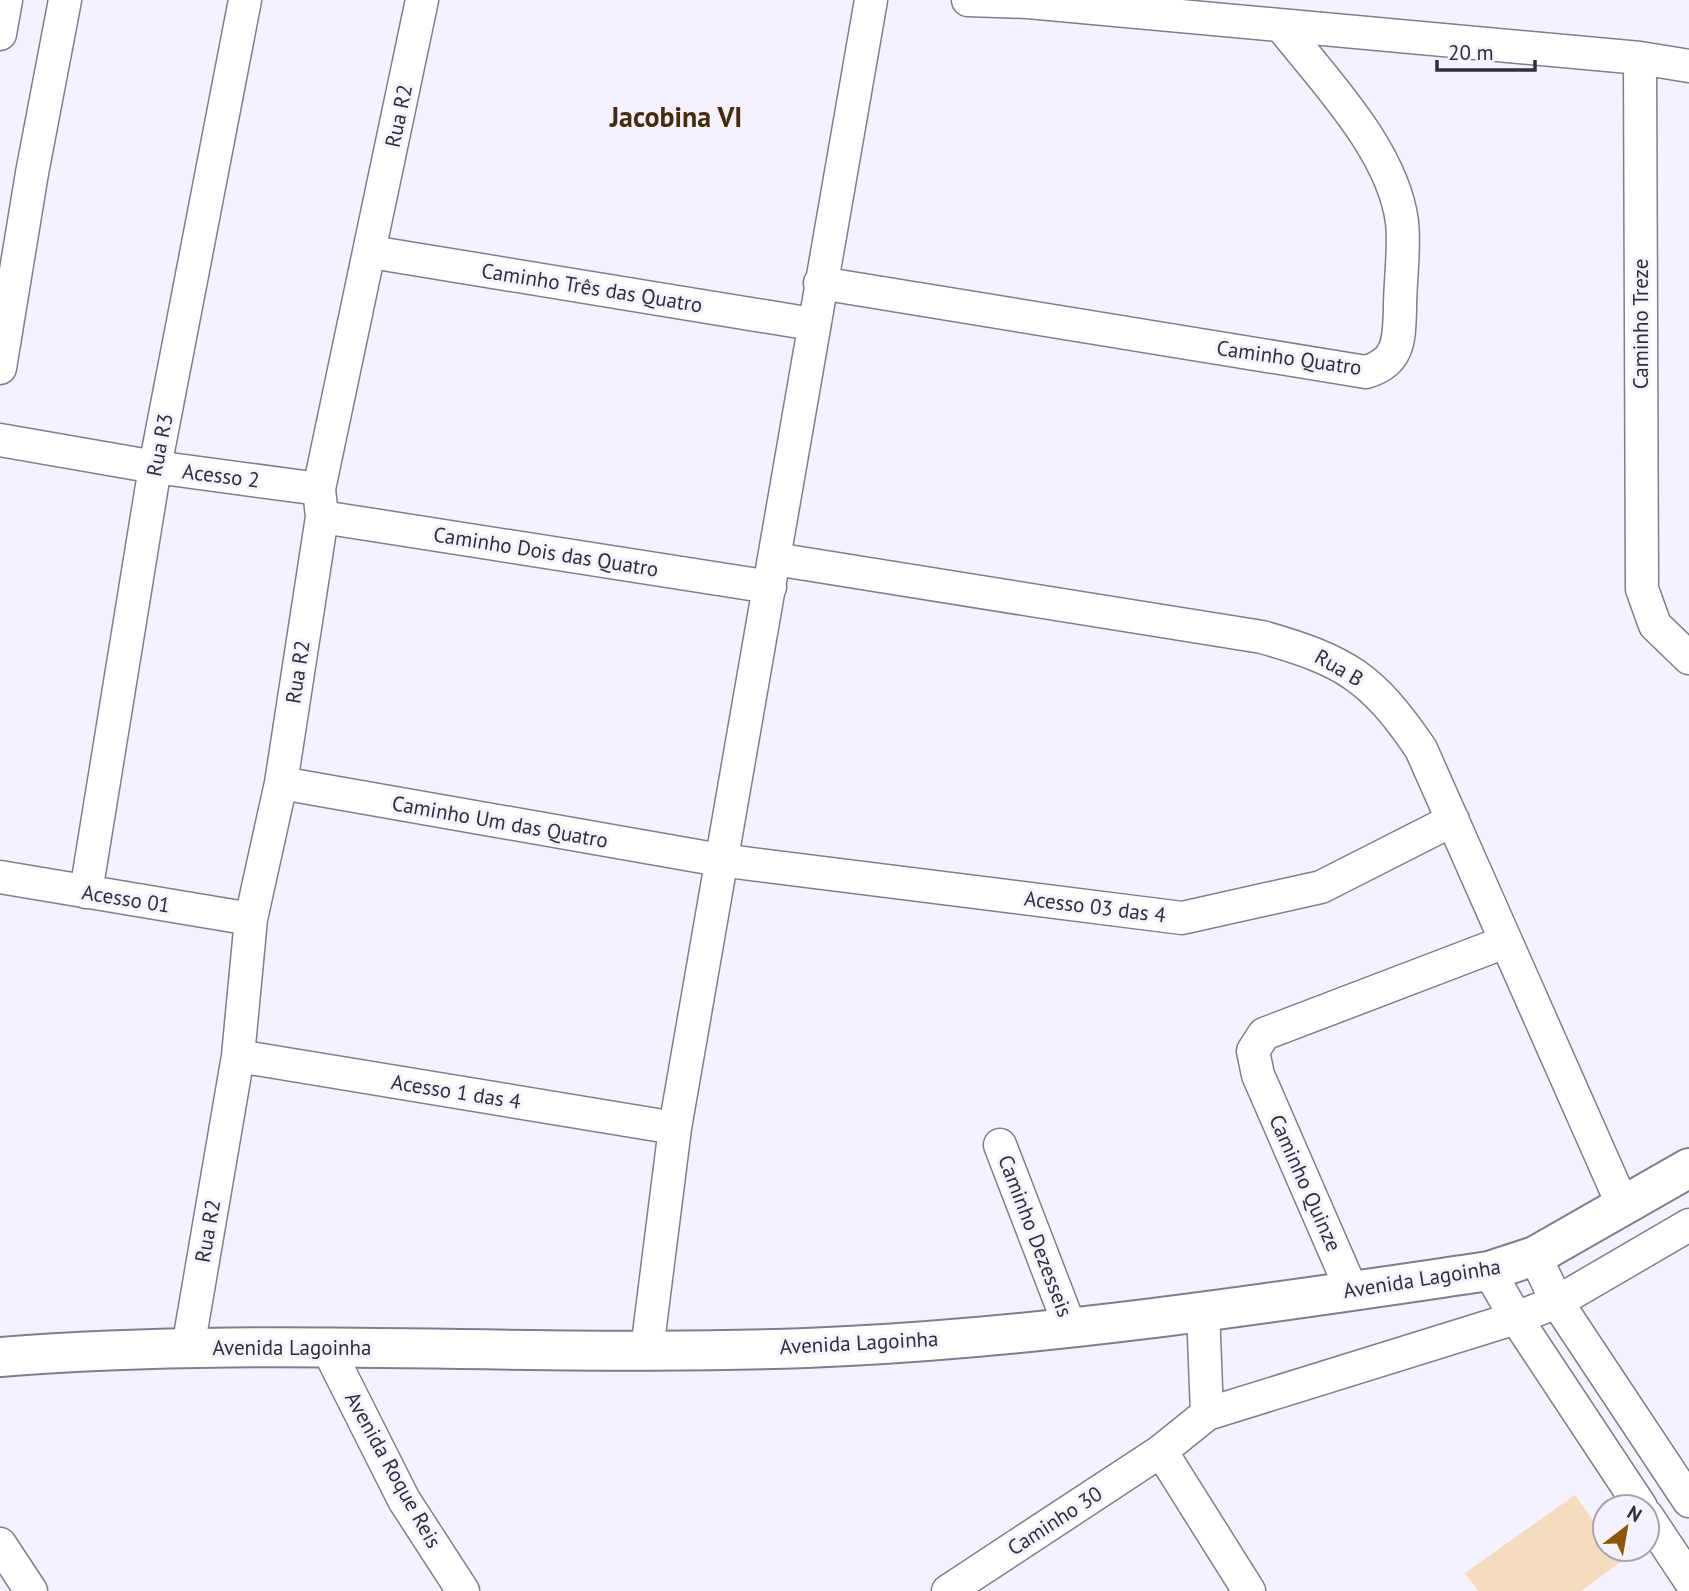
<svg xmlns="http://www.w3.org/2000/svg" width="1689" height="1591" viewBox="0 0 1689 1591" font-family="'PT Sans',sans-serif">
<rect width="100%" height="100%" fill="#f5f2ff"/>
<!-- green -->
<path fill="#f6dcbf" d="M1575,1495L1605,1537V1549H1614L1622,1561L1581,1591H1478L1465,1573Z"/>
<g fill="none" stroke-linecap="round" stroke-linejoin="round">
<defs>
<path id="street" d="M968,0L1028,2L1640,58L1689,66
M0,34L6,0
M1640,58L1642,589L1655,625L1689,658
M371,252L812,324
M820,283L1366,372C1400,362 1399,339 1400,308C1400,280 1405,249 1402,222C1393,151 1325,81 1282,27
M0,368L32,173L65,0
M0,440L155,467L319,489
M322,517L770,587
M775,559L1262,637C1346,661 1372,677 1421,749L1624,1208
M281,783L720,860L1182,918L1321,887L1453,820
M0,877L251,919
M86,892L155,467L245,0
M238,1056L675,1128
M1000,1145L1070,1327
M1535,1256L1557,1302L1689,1501
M1489,1271L1516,1318L1641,1507
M1352,1291L1258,1075L1253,1051L1264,1034L1505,942
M1203,1310L1207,1414
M327,1347L404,1500L463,1591
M188,1348L238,1056L251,919L281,783L322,517L319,489L422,0
M647,1350L675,1128L871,0
M1161,1451L1249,1591
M1647,1516L1689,1579
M0,1544L31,1591
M948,1591L1161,1451L1207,1414L1516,1318L1557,1302L1689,1225"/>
<path id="secondary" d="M0,1357C282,1334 566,1361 848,1346C1063,1335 1277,1302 1489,1271L1535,1256L1689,1168"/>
</defs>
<!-- street casing -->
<use href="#street" stroke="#817d8f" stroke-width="35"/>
<!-- secondary casing -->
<use href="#secondary" stroke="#817d8f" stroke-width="42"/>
<!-- street -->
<use href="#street" stroke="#fff" stroke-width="32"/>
<!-- secondary -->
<use href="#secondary" stroke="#fff" stroke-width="38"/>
</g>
<g text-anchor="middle" stroke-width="6" stroke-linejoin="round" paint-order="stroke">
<!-- street labels -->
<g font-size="21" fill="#312f36" stroke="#f5f2ff">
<text transform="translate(399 116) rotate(-78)" y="7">Rua R2</text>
<text transform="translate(592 288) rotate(9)" y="7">Caminho Três das Quatro</text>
<text transform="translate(1641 324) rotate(-90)" y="7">Caminho Treze</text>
<text transform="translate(1289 358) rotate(8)" y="7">Caminho Quatro</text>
<text transform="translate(160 445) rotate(-79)" y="7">Rua R3</text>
<text transform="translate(221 476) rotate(7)" y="7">Acesso 2</text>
<text transform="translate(546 552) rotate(9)" y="7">Caminho Dois das Quatro</text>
<text transform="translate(1339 668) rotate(30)" y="7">Rua B</text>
<text transform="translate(298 672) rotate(-81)" y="7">Rua R2</text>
<text transform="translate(500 822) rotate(10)" y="7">Caminho Um das Quatro</text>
<text transform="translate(126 899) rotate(9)" y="7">Acesso 01</text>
<text transform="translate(1095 907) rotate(7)" y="7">Acesso 03 das 4</text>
<text transform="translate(456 1092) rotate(9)" y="7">Acesso 1 das 4</text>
<text transform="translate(1305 1183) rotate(66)" y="7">Caminho Quinze</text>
<text transform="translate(208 1231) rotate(-80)" y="7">Rua R2</text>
<text transform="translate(1035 1236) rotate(69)" y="7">Caminho Dezesseis</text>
<text transform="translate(1422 1279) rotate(-9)" y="7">Avenida Lagoinha</text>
<text transform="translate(859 1343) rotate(-3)" y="7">Avenida Lagoinha</text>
<text x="292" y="1355">Avenida Lagoinha</text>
<text transform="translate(393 1470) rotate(61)" y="7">Avenida Roque Reis</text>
<text transform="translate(1055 1521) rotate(-33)" y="7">Caminho 30</text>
</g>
<!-- district labels -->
<g font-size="28" font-weight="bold" fill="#462c0a" stroke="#f5f2ff">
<text x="676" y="127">Jacobina VI</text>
</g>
</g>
<!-- north arrow -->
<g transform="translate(1626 1528) rotate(31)"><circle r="33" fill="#f5f2ff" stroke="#a7a4af" stroke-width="2"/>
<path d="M0-5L12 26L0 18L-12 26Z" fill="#8c5805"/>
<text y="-10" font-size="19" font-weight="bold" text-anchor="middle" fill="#312f36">N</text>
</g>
<!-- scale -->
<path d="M1437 60v10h98v-10" fill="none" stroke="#312f36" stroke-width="3.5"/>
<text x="1448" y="60" font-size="21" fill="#312f36" stroke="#f5f2ff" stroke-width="5" paint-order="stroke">20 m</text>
</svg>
